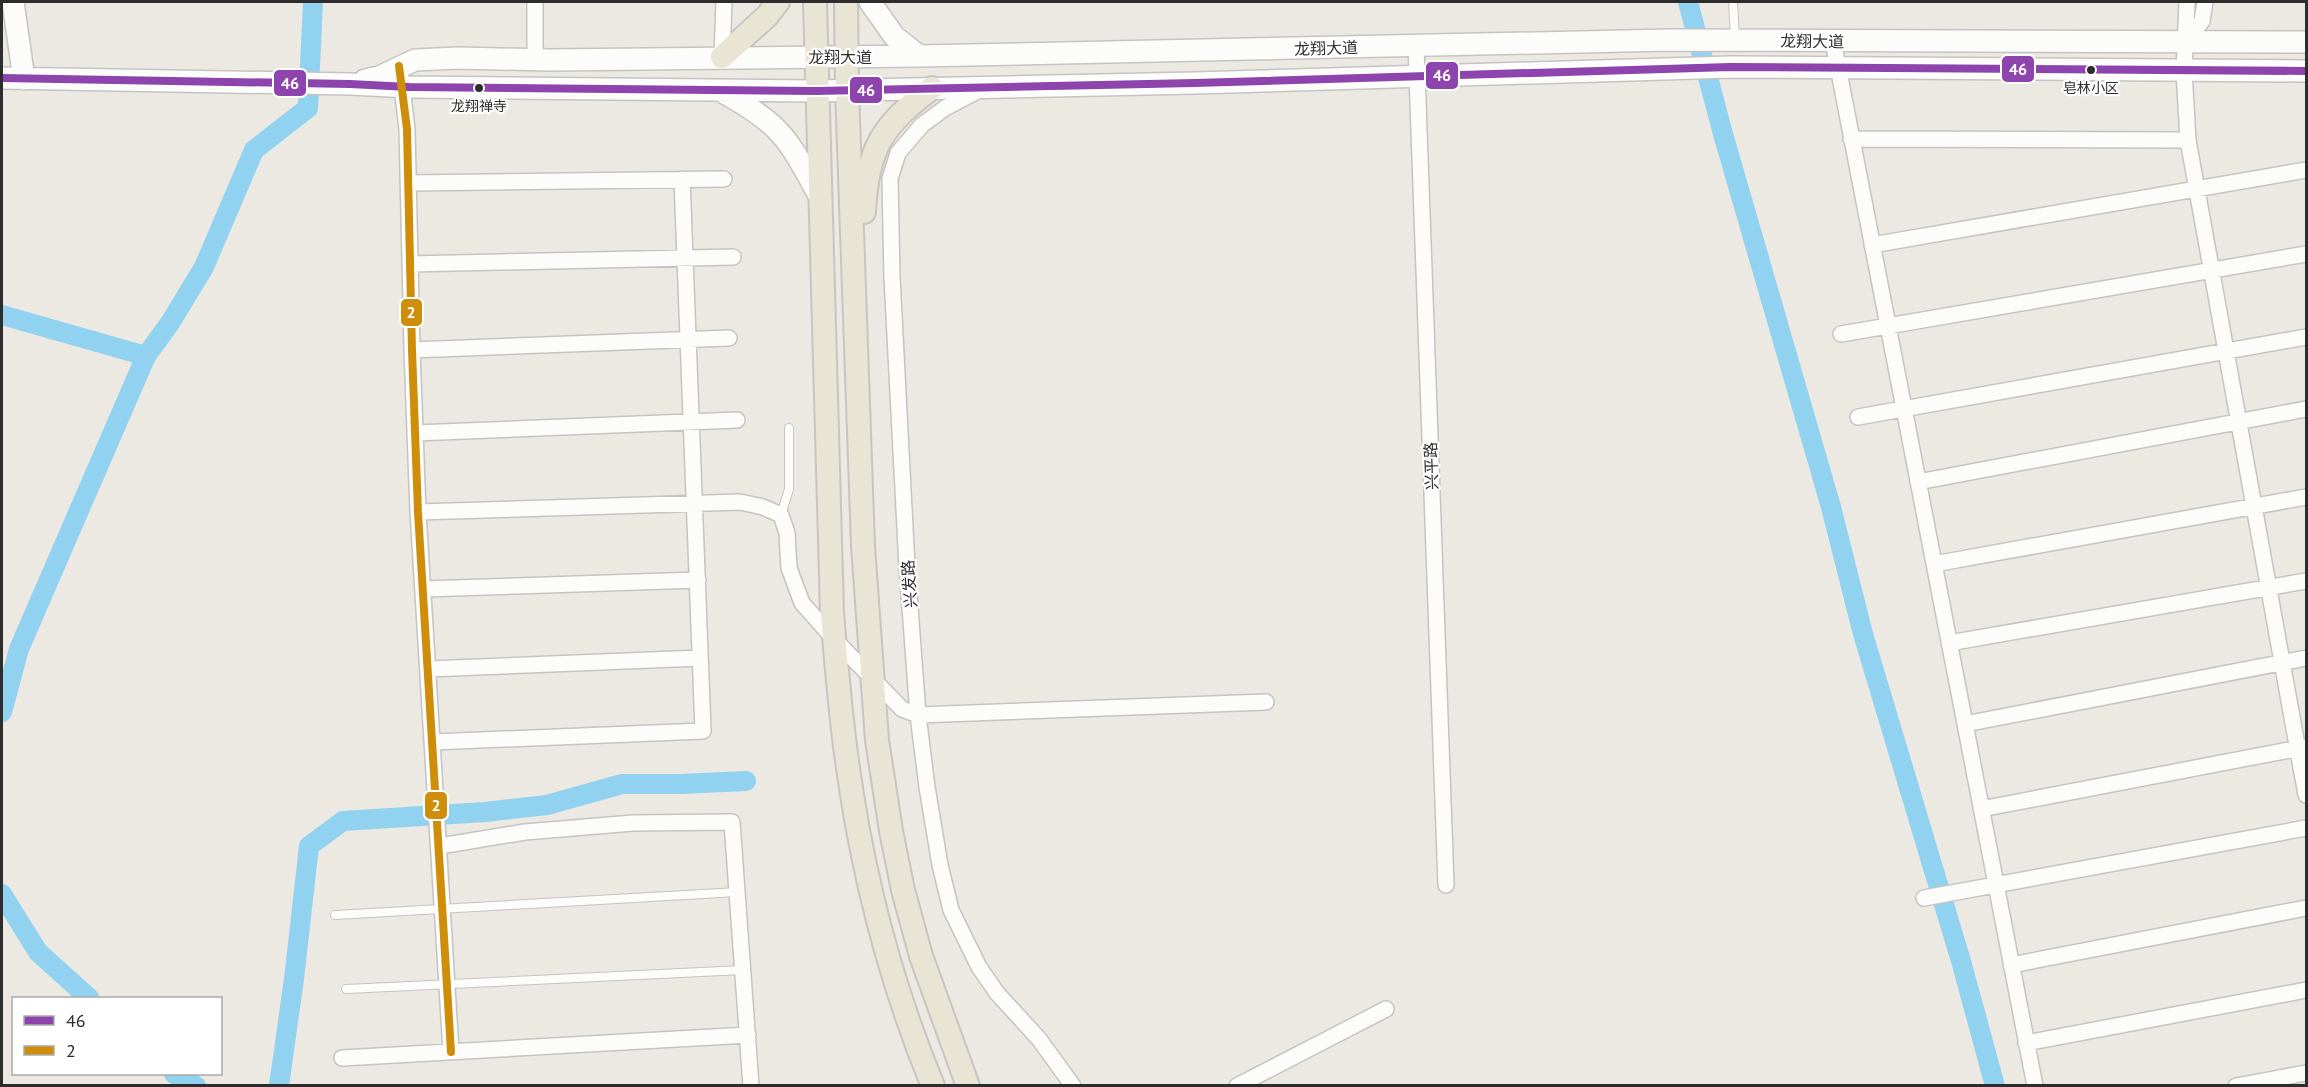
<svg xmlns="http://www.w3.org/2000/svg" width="2308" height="1087" viewBox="0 0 2308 1087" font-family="'PT Sans','Noto Sans SC',sans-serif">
<rect width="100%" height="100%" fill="#ece8e2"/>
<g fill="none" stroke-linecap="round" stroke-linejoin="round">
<!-- canal -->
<path stroke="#92d2f1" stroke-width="20" d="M1688,2L1723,134L1831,507L1863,634L1961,961L1995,1086
M2,315L146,356
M2,712L19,649L146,356L170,323L204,267L254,150L308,108L313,2
M2,894L38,952L89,998
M174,1074L196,1086
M279,1086L294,979L309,846L343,821L485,812L547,805L622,784H681L746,781"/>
<defs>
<path id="service" d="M1733,2L1735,39
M781,515L789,489V428
M335,915L738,892
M346,989L743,970"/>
<path id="minor" d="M535,2V60
M2187,2L2184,71L2188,140L2306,795
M1833,41L2035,1086
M2185,42L2202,21L2205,2
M1416,46L1446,885
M722,57L724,2
M401,78L407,129L412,350L418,512L451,1052
M981,89L945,108L922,125L898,153L890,179L892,277L907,567L918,715L927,787L940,865L951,910L979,967L997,993L1039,1039L1073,1086
M1851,139L2188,140
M408,183L724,179
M1872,245L2306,170
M410,264L733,257
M1841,334L2306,254
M412,350L729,338
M1858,417L2306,337
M415,433L737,420
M1918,482L2306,409
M418,512L740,502L763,507L781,515L787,533L789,568L802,603L834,639L902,709L918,715L1266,702
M1934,564L2306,497
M423,589L698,580
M1949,643L2306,581
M428,669L700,658
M1965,724L2306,658
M433,742L703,731L682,179
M1981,809L2305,747
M440,846L525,832L633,823L732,822L751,1086
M1924,898L2306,828
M2011,965L2306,908
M2026,1043L2306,990
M342,1058L748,1035
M1237,1086L1386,1009
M2236,1086L2306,1073"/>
<path id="secondary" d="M13,2L24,79
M870,2L894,36L919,56
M2,78L350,84L409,87L816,91L1195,83L1730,67L2306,71
M365,80L379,77L415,60L458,58L550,60L919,56L1671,40L2306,42
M721,91C739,101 760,113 775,128C794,146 806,173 819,195"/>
<path id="primary" d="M815,2L832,612C836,662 840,712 847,761C862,872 890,982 933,1086
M846,2L847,89L863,546L877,740L891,831L903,890L921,956L968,1086
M722,57L767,16L778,2
M864,212C868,148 881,126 932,88"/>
</defs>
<!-- service casing -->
<use href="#service" stroke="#c5c4c3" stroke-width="10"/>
<!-- minor casing -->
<use href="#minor" stroke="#c5c4c3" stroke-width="18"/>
<!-- secondary casing -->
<use href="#secondary" stroke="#c5c4c3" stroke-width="24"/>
<!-- primary casing -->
<use href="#primary" stroke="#c6c5c3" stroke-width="26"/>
<!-- service -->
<use href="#service" stroke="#fcfcfb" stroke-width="8"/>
<!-- minor -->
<use href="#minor" stroke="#fcfcfb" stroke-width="15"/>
<!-- secondary -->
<use href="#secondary" stroke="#fcfcfb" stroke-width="21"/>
<!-- primary -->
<use href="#primary" stroke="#e9e5d4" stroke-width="22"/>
<defs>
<path id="bus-1" d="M2,78L350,84L409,87L816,91L1195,83L1730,67L2306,71"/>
<path id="bus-2" d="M399,66L407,129L412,350L418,512L451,1052"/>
</defs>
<!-- bus-1 casing -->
<use href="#bus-1" stroke="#fff" stroke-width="12"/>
<!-- bus-2 casing -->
<use href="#bus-2" stroke="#fff" stroke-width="12"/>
<!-- bus-1 -->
<use href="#bus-1" stroke="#8e44ad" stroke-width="8"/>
<!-- bus-2 -->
<use href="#bus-2" stroke="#cf8e09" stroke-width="8"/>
</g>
<!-- markers -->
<g fill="#2d2d2d" stroke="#fff" stroke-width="2">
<circle cx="2091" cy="70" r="5"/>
<circle cx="479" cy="88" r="5"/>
</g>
<g text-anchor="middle" stroke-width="4.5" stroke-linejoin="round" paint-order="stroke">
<!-- bus labels -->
<g font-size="14" fill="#2d2d2d" stroke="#fff">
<text x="2091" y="93">皂林小区</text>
<text x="479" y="111">龙翔禅寺</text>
</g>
<!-- street labels -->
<g font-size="16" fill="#2d2d2d" stroke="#fff">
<text transform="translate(1812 41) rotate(1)" y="6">龙翔大道</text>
<text transform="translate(1326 48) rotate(-2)" y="6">龙翔大道</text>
<text x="840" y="63">龙翔大道</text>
<text transform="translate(1431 466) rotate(-92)" y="6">兴平路</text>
<text transform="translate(909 584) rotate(-94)" y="6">兴发路</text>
</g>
</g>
<g stroke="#fff" stroke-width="2">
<rect x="2001" y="55" width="34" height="28" rx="6" fill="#8e44ad"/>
<rect x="1425" y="61" width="34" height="29" rx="6" fill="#8e44ad"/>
<rect x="273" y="69" width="34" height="28" rx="6" fill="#8e44ad"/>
<rect x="849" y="76" width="34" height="28" rx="6" fill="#8e44ad"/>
<rect x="400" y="298" width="23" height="29" rx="6" fill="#cf8e09"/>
<rect x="424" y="791" width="24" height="29" rx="6" fill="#cf8e09"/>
</g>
<g font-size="16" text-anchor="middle" font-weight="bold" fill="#fff">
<text x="2018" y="75">46</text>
<text x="1442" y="81">46</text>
<text x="290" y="89">46</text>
<text x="866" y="96">46</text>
<text x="411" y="318">2</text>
<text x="436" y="811">2</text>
</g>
<!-- border -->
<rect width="2308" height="1087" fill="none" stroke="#2d2d2d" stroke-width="6"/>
<!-- legend -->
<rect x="12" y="997" width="210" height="78" fill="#ffffff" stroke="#ababab" stroke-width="1.5"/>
<rect x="24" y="1016" width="30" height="9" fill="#8e44ad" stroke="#ababab" stroke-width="1.5"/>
<text x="66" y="1027" font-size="18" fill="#2d2d2d">46</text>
<rect x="24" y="1046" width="30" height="9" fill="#cf8e09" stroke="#ababab" stroke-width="1.5"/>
<text x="66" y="1057" font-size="18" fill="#2d2d2d">2</text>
</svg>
